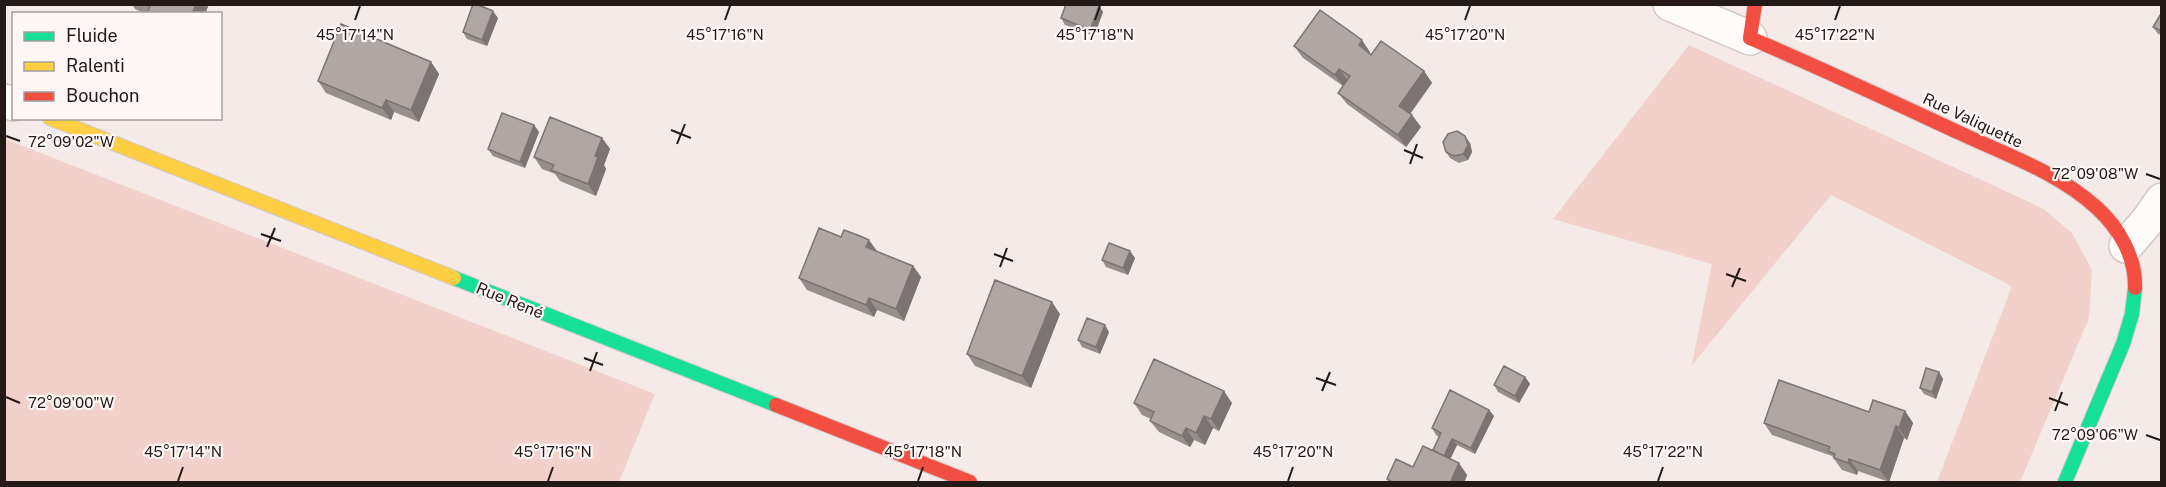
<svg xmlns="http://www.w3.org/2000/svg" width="2166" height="487" viewBox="0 0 2166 487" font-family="'Public Sans',sans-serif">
<rect width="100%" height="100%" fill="#f5eae7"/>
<!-- green -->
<path fill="#f1d1c9" d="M1689,45L2042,208L2072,233L2092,270L2089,318L2020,482H1937L2012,286L1831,195L1692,365L1712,264L1553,219Z
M5,139L655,394L619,482H5Z"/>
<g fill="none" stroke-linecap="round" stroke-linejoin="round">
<defs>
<path id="street" d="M1670,4L1750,38
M4,101L14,104
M2126,246L2149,219L2162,200"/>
<path id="fast" d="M454,278L776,405
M2065,482L2123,344L2132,314L2135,288"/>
<path id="slow" d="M50,118L454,278"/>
<path id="jam" d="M1755,4L1750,38C1821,68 1891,101 1962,134C2007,155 2059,173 2097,208C2119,228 2136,257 2135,288
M776,405L970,482"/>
</defs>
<!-- street casing -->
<use href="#street" stroke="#d3c8c5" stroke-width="36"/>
<!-- fast casing -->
<use href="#fast" stroke="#d3c8c5" stroke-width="16"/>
<!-- slow casing -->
<use href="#slow" stroke="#d3c8c5" stroke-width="16"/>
<!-- jam casing -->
<use href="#jam" stroke="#d3c8c5" stroke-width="16"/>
<!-- street -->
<use href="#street" stroke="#fefcfb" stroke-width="33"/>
<!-- fast -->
<use href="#fast" stroke="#16e098" stroke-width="14"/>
<!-- slow -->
<use href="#slow" stroke="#ffcf43" stroke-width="14"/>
<!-- jam -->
<use href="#jam" stroke="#f24e42" stroke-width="14"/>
</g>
<!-- wall -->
<path fill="#978f8c" d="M132,4H209L205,14H146L135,9Z
M1099,6L1103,12L1094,36L1065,25L1061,18Z
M2162,12V35L2158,34L2153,27Z
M498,18L487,46L467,39L463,32Z
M1294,46L1370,52L1369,53L1371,55L1424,71L1432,83L1410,113L1421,127L1406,147L1347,104L1338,93L1343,86L1303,58Z
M431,62L439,74L419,122L394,112L391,120L326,93L318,81Z
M534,125L539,132L525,168L493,156L488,149Z
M602,138L610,149L604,165L606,169L596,196L560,181L555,174L542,169L534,157Z
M1470,143L1472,152L1468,160L1459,163L1450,158L1446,152Z
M841,237L913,266L921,277L904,321L877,310L874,317L807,290L799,278Z
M1135,258L1128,275L1106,267L1102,260Z
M1060,314L1031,388L975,366L967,354Z
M1109,332L1100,354L1082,347L1078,340Z
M1939,372L1943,379L1936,399L1924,394L1920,388Z
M1525,377L1530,384L1519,403L1498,392L1494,385Z
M1134,403H1232L1219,431L1213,428L1205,445L1194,440L1190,447L1159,432L1150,421L1151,419L1142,415Z
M1489,410L1494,416L1475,454L1457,445L1450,459L1467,475L1464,483H1389L1387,479L1413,467L1433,450L1439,437L1436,435L1432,428Z
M1905,411L1913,423L1907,440L1904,438L1889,482L1858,471L1857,475L1842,470L1832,456L1772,435L1764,423Z"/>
<!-- shaded-wall -->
<path fill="#7b7472" d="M196,4H209L205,14H192Z
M1099,6L1103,12L1094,36L1090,30Z
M493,11L498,18L487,46L482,40Z
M1362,40L1370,52L1367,57L1359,45Z
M431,62L439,74L419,122L411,110Z
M1339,69L1348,81L1343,86L1335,75Z
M1424,71L1432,83L1408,117L1399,106Z
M386,100L394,112L391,120L382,108Z
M1412,115L1421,127L1406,147L1398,135Z
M534,125L539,132L525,168L520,162Z
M1465,136L1470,143L1472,152L1468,160L1463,154Z
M602,138L610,149L604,165L606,169L596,196L588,184L595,156Z
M869,240L877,251L866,247Z
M1130,251L1135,258L1128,275L1123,268Z
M913,266L921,277L904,321L896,309Z
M869,298L877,310L874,317L866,305Z
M1052,302L1060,314L1031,388L1022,376Z
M1105,325L1109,332L1100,354L1096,347Z
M1939,372L1943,379L1936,399L1932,392Z
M1525,377L1530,384L1519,403L1515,396Z
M1224,391L1232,403L1219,431L1211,419Z
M1489,410L1494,416L1475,454L1471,448Z
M1905,411L1913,423L1907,440L1899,428Z
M1204,416L1213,428L1205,445L1196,433Z
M1896,426L1904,438L1889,482L1880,470Z
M1186,428L1194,440L1190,447L1182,436Z
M1452,439L1457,445L1447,466L1442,459Z
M1849,459L1858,471L1857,475L1848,463Z
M1459,463L1467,475L1464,483H1450Z"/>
<!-- building -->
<path fill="#b0a6a3" stroke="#7b7472" stroke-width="1.5" d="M145,4H196L192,14H168L166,13V14H147L150,6Z
M473,4H476L493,11L482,40L463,32Z
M1066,4H1095L1099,6L1090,30L1061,18Z
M1320,10L1362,40L1359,45L1371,55L1381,41L1424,71L1399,106L1412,115L1398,135L1338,93L1350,76L1339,69L1335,75L1294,46Z
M2162,12V31L2153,27Z
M341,24L431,62L411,110L386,100L382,108L318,81Z
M502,113L534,125L520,162L488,149Z
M550,117L602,138L595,156L598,157L588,184L551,170L554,165L534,157Z
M1457,131L1465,136L1468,145L1463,154L1454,156L1446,152L1443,142L1448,134Z
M819,228L841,237L844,230L860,236L869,240L866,247L913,266L896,309L869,298L866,305L799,278Z
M1109,243L1130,251L1123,268L1102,260Z
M995,280L1052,302L1022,376L967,354Z
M1087,318L1105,325L1096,347L1078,340Z
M1154,359L1224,391L1211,419L1204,416L1196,433L1186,428L1182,436L1150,421L1154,412L1134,403Z
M1504,366L1525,377L1515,396L1494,385Z
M1926,368L1939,372L1932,392L1920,388Z
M1779,380L1869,412L1873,400L1905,411L1899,428L1896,426L1880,470L1849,459L1848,463L1834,458L1835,454L1828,451L1830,447L1764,423Z
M1450,390L1489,410L1471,448L1452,439L1444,456L1433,450L1441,433L1432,428Z
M1423,446L1459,463L1450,483H1394L1387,479L1396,459L1413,467Z"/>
<!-- ticks -->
<path fill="none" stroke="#251917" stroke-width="2" d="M355,20L360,6M725,20L730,6M1095,20L1100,6M1465,20L1470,6M1835,20L1840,6M671,130L691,138M6,136L20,141M677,144L685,124M1404,150L1423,158M1410,164L1417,144M2146,174L2160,179M261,234L281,241M267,247L275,228M994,254L1013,261M1000,267L1007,248M1726,274L1746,281M1732,287L1740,268M584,358L603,365M590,371L597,352M1316,378L1336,385M1322,391L1330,372M6,397L20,403M2049,398L2068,405M2055,411L2062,392M2146,435L2160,440M178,481L183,467M548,481L553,467M918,481L923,467M1288,481L1293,467M1658,481L1663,467"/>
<g text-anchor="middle" stroke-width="4.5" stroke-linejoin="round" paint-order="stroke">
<!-- street labels -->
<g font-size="16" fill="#251917" stroke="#fef7f5">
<text transform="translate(1973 120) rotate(25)" y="6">Rue Valiquette</text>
<text transform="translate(510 300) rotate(22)" y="6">Rue René</text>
</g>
</g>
<g font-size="15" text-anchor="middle" fill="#251917" stroke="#fef7f5" stroke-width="4.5" stroke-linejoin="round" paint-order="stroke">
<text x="355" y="40">45°17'14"N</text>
<text x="725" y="40">45°17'16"N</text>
<text x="1095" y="40">45°17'18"N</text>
<text x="1465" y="40">45°17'20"N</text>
<text x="1835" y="40">45°17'22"N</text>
<text x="71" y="147">72°09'02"W</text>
<text x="2095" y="179">72°09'08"W</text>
<text x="71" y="408">72°09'00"W</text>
<text x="2095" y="440">72°09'06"W</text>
<text x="183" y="457">45°17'14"N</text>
<text x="553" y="457">45°17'16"N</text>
<text x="923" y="457">45°17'18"N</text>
<text x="1293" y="457">45°17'20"N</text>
<text x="1663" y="457">45°17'22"N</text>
</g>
<!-- border -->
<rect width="2166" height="487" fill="none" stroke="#251917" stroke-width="12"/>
<!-- legend -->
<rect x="12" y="12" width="210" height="108" fill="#fef7f5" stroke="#a79e9c" stroke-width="1.5"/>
<rect x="24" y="32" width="30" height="9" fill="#16e098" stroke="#a79e9c" stroke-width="1.5"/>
<text x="66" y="42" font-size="18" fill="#251917">Fluide</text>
<rect x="24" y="62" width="30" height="9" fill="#ffcf43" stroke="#a79e9c" stroke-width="1.5"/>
<text x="66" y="72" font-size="18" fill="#251917">Ralenti</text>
<rect x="24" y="92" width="30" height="9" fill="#f24e42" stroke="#a79e9c" stroke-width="1.5"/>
<text x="66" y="102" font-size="18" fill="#251917">Bouchon</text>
</svg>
